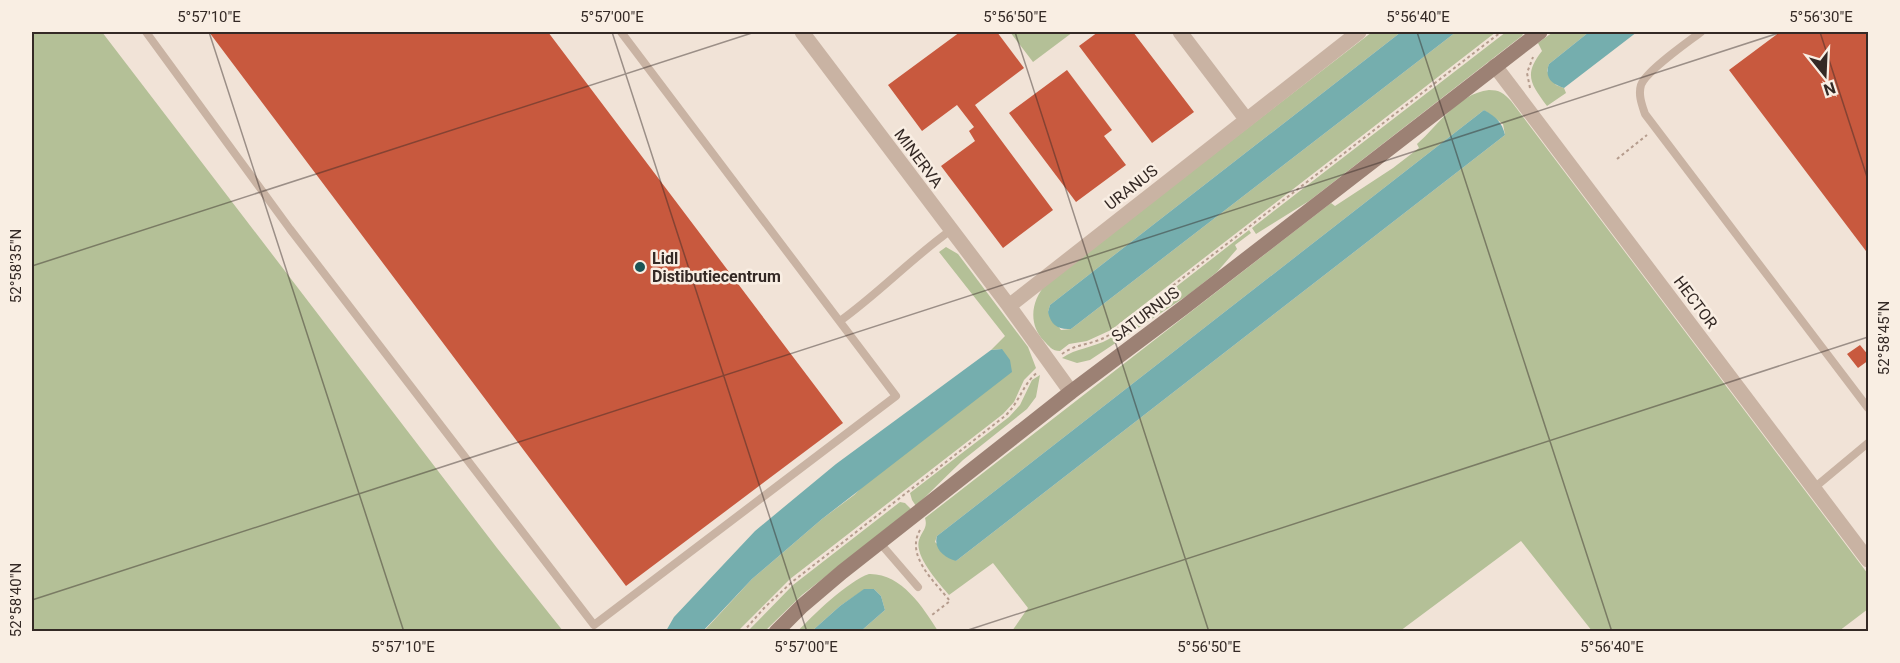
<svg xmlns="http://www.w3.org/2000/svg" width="1900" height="663" viewBox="0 0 1900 663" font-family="Roboto,sans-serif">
<rect width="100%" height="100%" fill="#f1e3d7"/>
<!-- green -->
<path fill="#b4c097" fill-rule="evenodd" d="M32,32H102L497,548L563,631H32Z
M1010,32H1073L1033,62Z
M1372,32H1401L1050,305L1048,312L1061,330L1071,329L1456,32H1496L1111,330L1087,341L1069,344L1060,351C1052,351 1049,346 1044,341C1028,324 1031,301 1046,284Z
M1506,32H1521L1523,35L1309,201L1256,234L1252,228Z
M1553,32H1589L1549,64L1547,71L1556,85L1564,88L1566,93L1547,106C1531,84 1523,75 1542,51L1538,43Z
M1489,90C1499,90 1504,93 1511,101L1868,574V609L1839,631H1592L1521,541L1400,631H1012L1028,608L993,563L949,595C939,583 914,556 919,540C922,531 928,528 925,518L1331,203L1335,206L1393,168L1419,148L1417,144C1439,125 1457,94 1489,90ZM1484,110L1503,124L1505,135L956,561L935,542L937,536Z
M1249,230L1251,233L1235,245L1237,249L1217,272L1188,295L1090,360L1077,363L1062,358C1076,348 1093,348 1109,339Z
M946,247L958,254L1028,347L1036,368L1024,380L1014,402L1003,414L790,579L738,631L703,632L752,579L822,519L854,495L1002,349L991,350L1005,336L939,252Z
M1040,375L1036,397L1027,409L963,460L916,506L912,500L910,493L1009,417L1020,405L1032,380Z
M900,502L905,503L911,509L802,595L765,631L747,632L793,585Z
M869,574C901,573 923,607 938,631H861L885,610L881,596L874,589H865L840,606L812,631L797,632C813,615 848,581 869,574Z"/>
<!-- water -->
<path fill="#75aeae" d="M1401,32H1456L1071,329C1058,330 1051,325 1048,312L1050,305Z
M1589,32H1637L1564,88C1552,84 1544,78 1549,64Z
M1484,110C1496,117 1502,122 1505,135L956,561C945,558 933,549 937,536Z
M1002,349L1010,360L1012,372L822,519L752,579L703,631H666L674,617L755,531L836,464L991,350Z
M864,589H874L881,596L885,610L861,631H812L840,606Z"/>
<!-- building -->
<path fill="#c8593e" d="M209,32H548L843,423L626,586Z
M960,32H997L1024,68L975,105L1053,210L1003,248L941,166L975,141L969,131L974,127L957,105L922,131L888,85Z
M1098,32H1133L1194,112L1152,143L1079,46Z
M1780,32H1869V255L1729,70Z
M1067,70L1112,130L1104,136L1126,165L1076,202L1009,113Z
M1860,345L1869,356V360L1858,368L1847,354Z"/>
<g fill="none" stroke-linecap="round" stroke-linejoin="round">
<!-- path -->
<path stroke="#b59c8d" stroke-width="2" stroke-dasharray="3 3" stroke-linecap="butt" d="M1530,88L1527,73L1533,57
M1617,159L1647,135
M1062,354C1076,343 1094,345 1109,335L1501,32
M920,530C905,556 935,582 950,601L932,615
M743,632L765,607L792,582L1005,416C1020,402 1023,383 1038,372"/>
<!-- lane -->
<path stroke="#c9b3a3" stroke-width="8" d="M146,32L290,229L594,625L896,396L621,32
M1701,32C1688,42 1646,71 1641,85C1638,95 1642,105 1645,114L1868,408
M840,321C879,293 912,258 951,230
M1814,488L1868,443
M880,543L918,587"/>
<!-- street -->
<path stroke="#c9b3a3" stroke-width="15" d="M802,32L1009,306
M1180,32L1246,119
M1495,66L1868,560
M1071,392L1009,306L1359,32"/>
<!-- secondary -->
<path stroke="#9c8174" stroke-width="15" d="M776,632L802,606L842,572L1071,392L1183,308L1540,32"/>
</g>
<!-- ticks -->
<path fill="none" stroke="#342925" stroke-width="1.5" stroke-opacity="0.45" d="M209,32L404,632M612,32L807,632M1015,32L1209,632M1417,32L1612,632M1820,32L1868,180M32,266L755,32M32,600L1782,32M962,632L1868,337"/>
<!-- markers -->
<circle fill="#1a5455" stroke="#f9eee3" stroke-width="2" cx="640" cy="267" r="6"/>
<g text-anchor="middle" stroke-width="5" stroke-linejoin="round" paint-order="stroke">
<!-- street labels -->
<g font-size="16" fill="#342925" stroke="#f9eee3">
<text transform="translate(919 158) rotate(53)" y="6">MINERVA</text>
<text transform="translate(1131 187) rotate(-38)" y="6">URANUS</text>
<text transform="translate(1696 302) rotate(53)" y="6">HECTOR</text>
<text transform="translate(1145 314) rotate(-37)" y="6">SATURNUS</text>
</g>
<!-- poi labels -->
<g font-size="16" font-weight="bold" fill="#342925" stroke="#f9eee3" text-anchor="start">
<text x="652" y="264">Lidl<tspan x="652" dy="18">Distibutiecentrum</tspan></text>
</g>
</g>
<!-- border -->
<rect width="1900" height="663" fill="none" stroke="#f9eee3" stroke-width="66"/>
<!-- north arrow -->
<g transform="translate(1825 75) rotate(162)" stroke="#f9eee3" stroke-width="4.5" paint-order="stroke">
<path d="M0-4.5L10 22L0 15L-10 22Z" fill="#342925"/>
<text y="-9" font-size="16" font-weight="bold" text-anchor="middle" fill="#342925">N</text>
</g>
<rect x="33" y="33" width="1834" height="597" fill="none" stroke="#342925" stroke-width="2"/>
<g font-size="15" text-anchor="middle" fill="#342925">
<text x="209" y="22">5°57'10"E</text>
<text x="612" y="22">5°57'00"E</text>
<text x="1015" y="22">5°56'50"E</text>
<text x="1418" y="22">5°56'40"E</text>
<text x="1821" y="22">5°56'30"E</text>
<text transform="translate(16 266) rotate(-90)" y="5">52°58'35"N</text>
<text transform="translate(1884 338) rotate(-90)" y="5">52°58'45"N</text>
<text transform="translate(16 600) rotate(-90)" y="5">52°58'40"N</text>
<text x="403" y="652">5°57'10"E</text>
<text x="806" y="652">5°57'00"E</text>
<text x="1209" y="652">5°56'50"E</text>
<text x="1612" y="652">5°56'40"E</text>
</g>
</svg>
